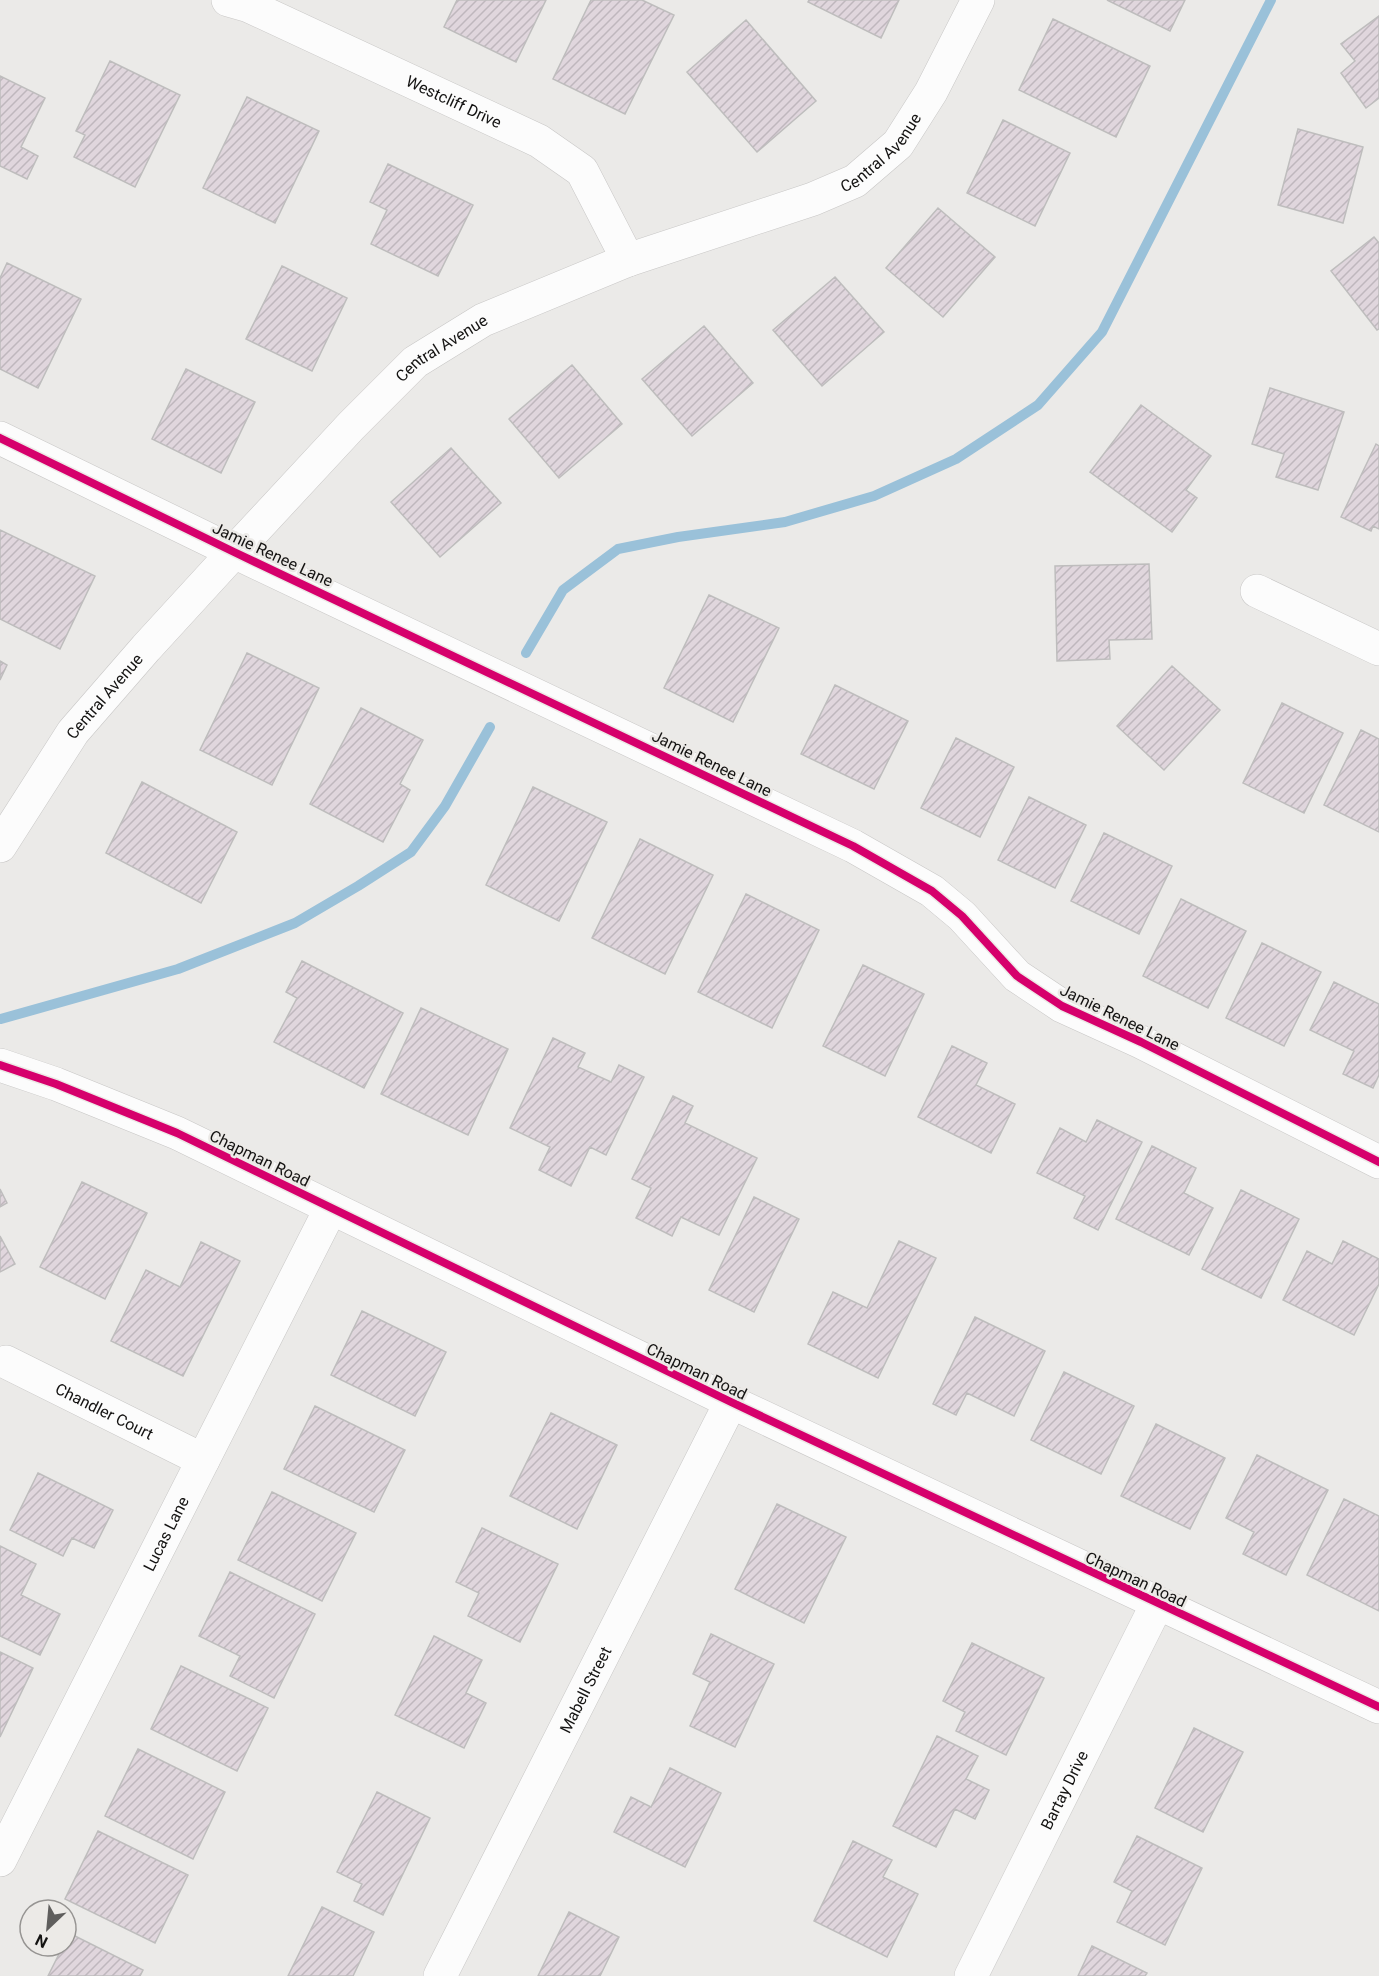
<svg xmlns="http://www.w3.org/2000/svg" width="1379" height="1976" viewBox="0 0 1379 1976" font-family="Roboto,sans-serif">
<defs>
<pattern id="building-hatch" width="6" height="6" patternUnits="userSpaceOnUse" patternTransform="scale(1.5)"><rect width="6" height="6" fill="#e0d6dd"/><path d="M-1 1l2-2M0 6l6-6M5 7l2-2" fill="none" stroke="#bfb7bd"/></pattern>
</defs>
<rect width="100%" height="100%" fill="#ebeae8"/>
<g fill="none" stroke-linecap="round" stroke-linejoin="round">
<!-- stream -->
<path stroke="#9ac1d9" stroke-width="10" d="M526,653L563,590L618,549L678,537L785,522L874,496L956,459L1038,405L1102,332L1271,0
M1,1019L178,969L295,923L358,886L411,852L445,806L490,727"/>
</g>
<!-- building -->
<path fill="url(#building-hatch)" stroke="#bebdbd" stroke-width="1.5" d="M457,0H546L516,62L444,27Z
M591,0H642L674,15L625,114L553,79Z
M809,0H899L881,38L808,2Z
M1107,0H1185L1170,31Z
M1379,16V98L1366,108L1341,73L1355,61L1341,44Z
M1053,19L1150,66L1116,137L1019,90Z
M746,20L816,101L757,152L687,72Z
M110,61L180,95L135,187L74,157L85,135L76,131Z
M0,76L45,98L21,147L38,156L27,179L0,166Z
M247,97L319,131L275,223L203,188Z
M1003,120L1070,153L1035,226L967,193Z
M1298,129L1363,147L1343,223L1278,205Z
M388,164L473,205L438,276L371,244L387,210L370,202Z
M938,208L995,257L943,317L886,268Z
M1374,237L1379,243V329L1377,330L1331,271Z
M7,263L81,299L38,388L0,369V278Z
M282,266L347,298L312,371L246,339Z
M835,277L884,332L822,386L773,330Z
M704,326L753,383L692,436L642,379Z
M572,365L622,424L559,478L509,419Z
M186,369L255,402L221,473L152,439Z
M1270,388L1344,412L1318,490L1276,477L1284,454L1252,444Z
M1141,405L1211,456L1186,490L1197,498L1172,532L1090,472Z
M1376,444L1379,446V529L1373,526L1371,531L1341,517Z
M451,448L501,503L440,557L391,502Z
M0,530L95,576L60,649L0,619Z
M1149,564L1152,639L1109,640L1110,659L1057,661L1055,566Z
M709,595L779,628L733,722L664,688Z
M247,653L319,688L272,785L200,750Z
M0,661L7,665L0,680Z
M1172,666L1220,710L1164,770L1117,726Z
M835,685L908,721L874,789L801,754Z
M1282,703L1343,733L1304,813L1243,783Z
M361,708L423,740L400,784L410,790L383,842L310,804Z
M1361,730L1379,739V832L1324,805Z
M956,738L1014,767L980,837L921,808Z
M142,782L237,832L201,903L106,853Z
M533,787L607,822L559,921L486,885Z
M1029,797L1086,825L1055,888L998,860Z
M1104,833L1172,866L1139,934L1071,901Z
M640,839L713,875L665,974L592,938Z
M746,894L819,930L772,1028L698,992Z
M1181,899L1246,931L1208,1008L1143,976Z
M1262,943L1321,972L1284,1046L1226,1018Z
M302,961L403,1013L364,1088L274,1042L297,998L286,992Z
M863,965L924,994L885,1076L823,1046Z
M1334,982L1379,1004V1075L1373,1088L1343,1074L1354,1051L1310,1030Z
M421,1008L508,1049L468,1135L381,1094Z
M553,1038L585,1053L578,1067L611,1082L619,1065L644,1077L606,1155L590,1147L571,1186L539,1170L550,1147L510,1128Z
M952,1046L987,1063L976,1085L1015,1104L991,1153L918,1117Z
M673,1096L693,1106L685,1123L757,1158L719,1235L681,1217L672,1236L636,1218L651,1188L632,1179Z
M1097,1120L1142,1142L1098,1230L1074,1218L1085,1196L1037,1173L1060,1128L1086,1142Z
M1152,1146L1196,1168L1184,1193L1213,1208L1189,1255L1116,1219Z
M82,1182L147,1213L105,1299L40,1267Z
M0,1189L7,1203L0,1207Z
M1241,1190L1299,1219L1261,1298L1202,1269Z
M754,1197L799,1219L754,1312L709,1290Z
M0,1236L15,1264L0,1272Z
M899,1241L936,1258L878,1378L808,1344L833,1292L867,1308Z
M1343,1241L1379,1259V1284L1354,1335L1283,1300L1307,1251L1332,1264Z
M201,1242L240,1261L183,1376L111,1341L146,1270L180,1287Z
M362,1311L446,1352L415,1416L331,1375Z
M975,1317L1045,1351L1014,1416L967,1393L956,1415L933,1404Z
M1064,1372L1134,1406L1101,1474L1031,1440Z
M315,1406L405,1450L374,1512L284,1469Z
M551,1413L617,1445L577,1529L510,1496Z
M1156,1424L1225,1458L1190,1529L1121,1496Z
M1257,1455L1328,1490L1286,1575L1243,1554L1254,1532L1226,1518Z
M38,1473L113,1510L94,1548L72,1538L63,1556L10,1530Z
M272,1492L356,1533L322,1601L238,1560Z
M1344,1499L1379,1516V1611L1307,1575Z
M777,1504L846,1537L804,1623L735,1589Z
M482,1528L558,1564L520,1642L468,1616L479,1593L456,1582Z
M0,1546L36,1564L21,1595L60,1614L40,1655L0,1636Z
M230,1572L315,1614L274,1698L230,1676L240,1656L199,1636Z
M711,1634L774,1664L735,1747L690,1726L710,1682L693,1674Z
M434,1636L482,1660L466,1693L486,1703L464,1748L395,1715Z
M972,1643L1044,1678L1006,1755L956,1731L965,1712L943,1701Z
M0,1652L33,1668L0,1737Z
M181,1666L268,1708L237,1771L151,1729Z
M1194,1728L1243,1752L1203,1832L1155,1808Z
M937,1736L978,1756L966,1779L989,1790L975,1819L955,1809L936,1847L893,1826Z
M138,1749L225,1792L193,1859L105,1816Z
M670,1768L721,1793L685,1867L614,1832L631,1797L651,1807Z
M377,1792L430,1818L383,1915L354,1901L362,1884L337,1872Z
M98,1831L188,1875L155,1943L65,1899Z
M1137,1836L1202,1868L1165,1945L1117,1922L1132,1891L1114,1882Z
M853,1841L892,1860L883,1877L918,1894L887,1957L814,1921Z
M322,1907L374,1932L353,1976H288Z
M569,1912L619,1937L600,1976H538Z
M69,1933L143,1970L140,1976H48L63,1946H66Z
M1092,1946L1147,1973L1145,1976H1078Z"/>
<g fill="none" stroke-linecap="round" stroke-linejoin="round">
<defs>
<g id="street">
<path id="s1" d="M228,0L249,6L539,141L582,171L628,260"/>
<path d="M0,438L234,552L853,846L932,891L962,916L1017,976L1062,1006L1141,1042L1379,1162"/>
<path d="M1257,591L1379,649"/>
<path id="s2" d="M0,846L73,732L146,648L234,552L351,426L415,362L483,320L628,260L813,199L855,181L898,144L931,92L978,0"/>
<path id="s3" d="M6,1362L203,1460"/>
<path id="s4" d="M0,1860L331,1208"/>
<path id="s5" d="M440,1976L731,1402"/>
<path id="s6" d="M971,1976L1157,1604"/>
</g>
<path id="secondary" d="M0,1065L56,1084L177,1133L731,1402L1379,1707"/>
</defs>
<!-- street casing -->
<use href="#street" stroke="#c8c7c6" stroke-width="34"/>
<!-- secondary casing -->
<use href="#secondary" stroke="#c8c7c6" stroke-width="34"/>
<!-- street -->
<use href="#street" stroke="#fcfcfc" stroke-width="33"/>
<!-- secondary -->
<use href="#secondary" stroke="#fcfcfc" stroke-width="33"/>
<defs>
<path id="cycleway" d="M0,438L234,552L853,846L932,891L962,916L1017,976L1062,1006L1141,1042L1379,1162
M0,1065L56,1084L177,1133L731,1402L1379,1707"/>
</defs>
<!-- cycleway casing -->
<use href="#cycleway" stroke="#eceae7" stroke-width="11"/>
<!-- cycleway -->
<use href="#cycleway" stroke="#d6006c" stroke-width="8"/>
</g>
<g text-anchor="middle" stroke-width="5" stroke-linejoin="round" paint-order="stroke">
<!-- street labels -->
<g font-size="16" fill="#141312" stroke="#eceae7">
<text dy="6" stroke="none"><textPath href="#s1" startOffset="248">Westcliff Drive</textPath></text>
<text dy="6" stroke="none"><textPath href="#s2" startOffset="1155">Central Avenue</textPath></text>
<text dy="6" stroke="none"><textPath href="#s2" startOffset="669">Central Avenue</textPath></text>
<text transform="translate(273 554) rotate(25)" y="6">Jamie Renee Lane</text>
<text dy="6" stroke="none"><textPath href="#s2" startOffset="183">Central Avenue</textPath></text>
<text transform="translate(712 763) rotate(26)" y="6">Jamie Renee Lane</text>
<text transform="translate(1120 1017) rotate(26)" y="6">Jamie Renee Lane</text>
<text transform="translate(260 1158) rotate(26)" y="6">Chapman Road</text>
<text transform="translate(697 1371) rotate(26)" y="6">Chapman Road</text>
<text dy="6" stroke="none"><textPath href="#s3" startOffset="110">Chandler Court</textPath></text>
<text dy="6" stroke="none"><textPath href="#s4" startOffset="366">Lucas Lane</textPath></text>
<text transform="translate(1136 1579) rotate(25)" y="6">Chapman Road</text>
<text dy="6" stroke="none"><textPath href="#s5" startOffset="321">Mabell Street</textPath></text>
<text dy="6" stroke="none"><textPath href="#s6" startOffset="208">Bartay Drive</textPath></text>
</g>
</g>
<!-- north arrow -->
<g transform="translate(48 1928) rotate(206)"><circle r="28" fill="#eceae7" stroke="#969492" stroke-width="1.5"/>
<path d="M0-4.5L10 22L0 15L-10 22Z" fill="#5f5e5d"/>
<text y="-9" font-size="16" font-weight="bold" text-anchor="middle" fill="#141312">N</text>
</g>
</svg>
